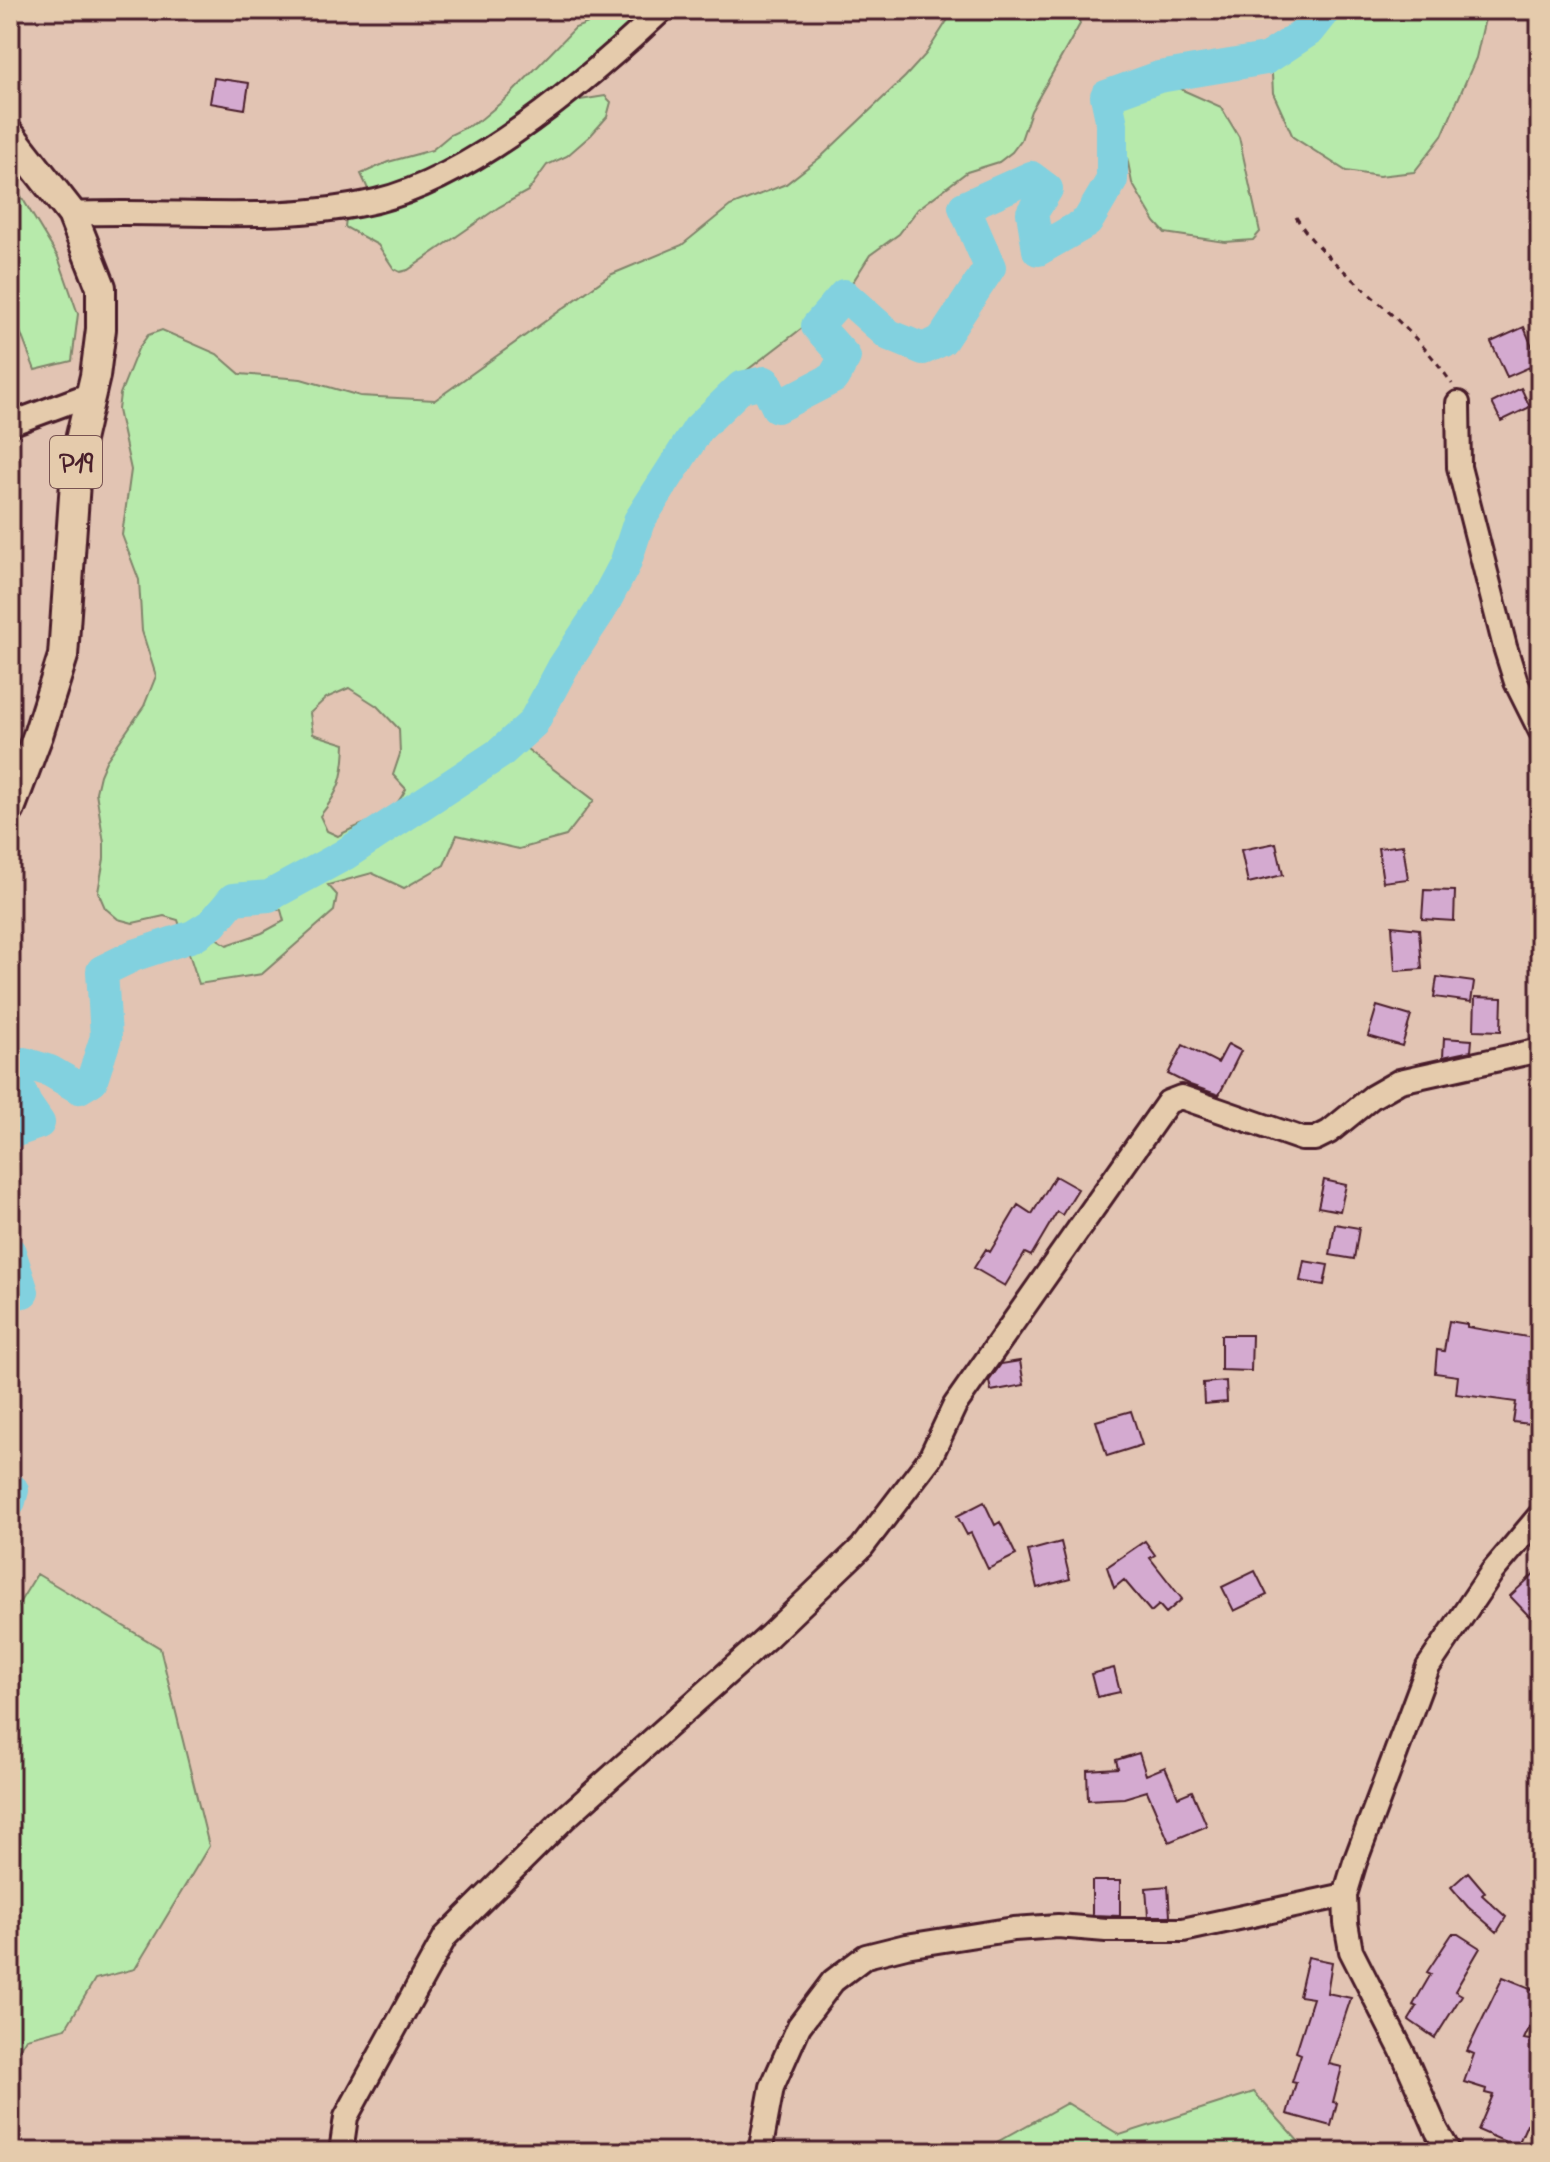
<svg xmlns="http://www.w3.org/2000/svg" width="1550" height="2162" viewBox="0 0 1550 2162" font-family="'Indie Flower',sans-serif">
<rect width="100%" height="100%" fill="#e2c4b3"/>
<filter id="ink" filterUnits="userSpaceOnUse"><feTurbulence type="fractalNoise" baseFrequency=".0125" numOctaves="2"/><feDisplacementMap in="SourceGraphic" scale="16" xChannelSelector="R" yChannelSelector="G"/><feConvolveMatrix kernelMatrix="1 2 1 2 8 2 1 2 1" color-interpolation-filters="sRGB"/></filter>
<g filter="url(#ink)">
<!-- green -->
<path fill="#b7eaab" stroke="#80846b" stroke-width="2" fill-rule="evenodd" d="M600,10H649L571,82L441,170L385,190L368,189L361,174L388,162L432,150L450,135L479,121L509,96L575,28L596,20L601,15Z
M954,10H1077L1080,24L1031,111L1021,140L1012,152L999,162L967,172L918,209L899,234L870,255L854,280L810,322L733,381L669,453L635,517L604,587L523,720L527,749L594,800L566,836L519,849L457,835L444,865L404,888L372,873L328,885L337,895L334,911L262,974L199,984L178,920L164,916L133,923L118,919L105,908L98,892L104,859V843L96,792L100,775L106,761L144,706L156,676L142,631L139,580L122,535L131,470L118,410L120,394L138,349L148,335L162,330L217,354L240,374L301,379L360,396L435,400L610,275L682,245L730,206L786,184L822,156L905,77L926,54ZM349,688L377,706L399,729L400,754L393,775L406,789C385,828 372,815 338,836L327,831L320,816C340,791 344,776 345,744L313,734L310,713L326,698ZM269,907L281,910L284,921L262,933L227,945L216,938L236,913Z
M1303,10H1487L1476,58L1442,136L1414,172L1379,176L1346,171L1293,137L1273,93L1271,56Z
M1176,87L1221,107L1239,137L1260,232L1253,240L1225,242L1165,233L1155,222L1132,183L1118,111L1127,97Z
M605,96L611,102L607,117L591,135L567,156L547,165L528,191L499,207L408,270L400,272L394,269L378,245L345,227L346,218L390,208L443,189L524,140L574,101Z
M10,178L58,257L78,314L72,361L35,370L16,321L10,315Z
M37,1574L160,1648L209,1846L135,1969L95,1979L66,2028L26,2038L10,2064V1618Z
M1254,2092L1308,2152H979L1067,2103L1120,2135Z"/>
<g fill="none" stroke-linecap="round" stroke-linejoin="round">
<!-- stream -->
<path stroke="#6c8a97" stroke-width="5" d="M1325,11L1326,10"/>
<!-- river -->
<path stroke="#82d1df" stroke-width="32" d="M10,1133L39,1123L26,1104L12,1070L24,1063L50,1071L79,1088L92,1080L106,1037L102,971L135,955L193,936L212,924L233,899L269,896L344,855L500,753L533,723L563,667L600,611L625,564L639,521L698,429L741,387L765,382L777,407L833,378L845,357L817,326L844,295L889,335L923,349L942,340L990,267L964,207L1031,177L1047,189L1032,213L1038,250L1087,222L1112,180V124L1106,96L1159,77L1266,59L1310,30L1325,11
M10,1252L23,1292L10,1295
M10,1488L13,1490L10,1501"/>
</g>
<!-- building -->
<path fill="#d4aad0" stroke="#4a1f2b" stroke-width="2" d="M214,78L249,83L245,109L210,103Z
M1524,327L1539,363L1507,377L1491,342Z
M1521,388L1530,407L1501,421L1492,403Z
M1276,843L1283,875L1248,883L1241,850Z
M1403,845L1408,879L1383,882L1378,848Z
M1424,890L1455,891L1454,921L1422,919Z
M1392,926L1419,929L1422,969L1395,971Z
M1437,977L1474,982L1471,1002L1434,997Z
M1475,997L1502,998L1501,1031L1474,1030Z
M1377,1006L1411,1016L1402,1046L1368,1036Z
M1444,1038L1472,1040L1471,1051L1443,1057Z
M1228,1044L1241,1051L1219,1095L1190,1085L1168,1074L1183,1045L1218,1063Z
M1055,1176L1078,1189L1062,1215L1057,1212L1031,1256L1025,1253L1005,1286L974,1268L986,1249L990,1252L1018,1205L1032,1214Z
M1324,1180L1346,1185L1340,1211L1318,1207Z
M1335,1224L1359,1228L1354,1259L1330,1255Z
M1304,1261L1328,1265L1324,1285L1300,1281Z
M1449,1321L1467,1324V1327L1540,1339V1425L1513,1422L1516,1402L1456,1394L1458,1376L1435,1373L1437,1350L1444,1351Z
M1221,1335H1252L1251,1371L1221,1370Z
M1020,1361L1024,1385L991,1391L989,1381L1001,1364Z
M1226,1381L1227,1402L1204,1404L1203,1383Z
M1131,1411L1142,1445L1107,1456L1096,1421Z
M984,1502L995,1525L1000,1522L1016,1555L988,1569L971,1533L967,1535L957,1516Z
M1145,1541L1155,1555L1150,1558L1182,1599L1166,1613L1159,1605L1151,1612L1124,1580L1114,1588L1107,1567Z
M1061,1542L1070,1579L1037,1588L1028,1551Z
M1540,1568V1606L1529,1616L1510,1596Z
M1255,1571L1267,1595L1234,1611L1222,1587Z
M1114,1668L1120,1692L1097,1697L1091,1674Z
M1139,1753L1146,1775L1165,1767L1178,1797L1192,1791L1207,1826L1169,1842L1147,1791L1124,1798L1088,1800L1087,1770L1118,1768L1116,1760Z
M1468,1872L1485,1892L1482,1895L1506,1917L1497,1932L1468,1907L1451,1887Z
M1092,1881H1120V1916L1092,1915Z
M1168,1886L1170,1916H1148L1146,1888Z
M1452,1934H1458L1480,1948L1455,1991L1462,1995L1435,2038L1409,2020L1417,2007L1413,2005L1431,1974L1427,1972Z
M1308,1957L1332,1962L1327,1993L1351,1998L1329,2064L1342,2067L1333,2102L1337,2103L1331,2126L1287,2114L1296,2083L1292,2082L1301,2054L1296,2052L1313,1998L1299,1996Z
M1503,1977L1540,1992V2005L1524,2039L1540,2042V2127L1527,2124L1517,2147L1478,2130L1493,2095L1485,2093L1486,2089L1464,2082L1474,2054L1467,2051Z"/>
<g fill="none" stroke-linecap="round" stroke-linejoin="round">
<defs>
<path id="minor" d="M72,214C173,209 277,224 376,201C475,177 589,79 662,10
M1458,403L1459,467L1505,647L1516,682L1540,730
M10,424L91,394
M341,2152L346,2117L445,1937L565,1818L769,1636L862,1547L930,1458L955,1405L1168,1102L1181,1097L1302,1139H1315L1329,1132L1372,1097L1400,1081L1540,1050
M760,2152L772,2087L799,2026L833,1981L866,1956L906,1946L1014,1929L1058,1926L1106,1930H1183L1345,1895
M1449,2152L1437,2131L1402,2051L1351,1951L1346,1923L1345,1895L1355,1862L1428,1667L1492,1572L1540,1515"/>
<path id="major" d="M10,135L72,214L101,287V329L95,376L77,453L63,656L38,735L10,809"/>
</defs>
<!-- minor casing -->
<use href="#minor" stroke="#4a1f2b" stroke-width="28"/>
<!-- major casing -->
<use href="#major" stroke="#4a1f2b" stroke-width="34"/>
<!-- path -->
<path stroke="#4a1f2b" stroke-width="3" stroke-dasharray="6 6" stroke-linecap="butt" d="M1296,217C1312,244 1331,259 1354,280C1389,312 1427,345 1452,384"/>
<!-- minor -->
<use href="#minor" stroke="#e5cbac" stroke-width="22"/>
<!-- major -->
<use href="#major" stroke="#e5cbac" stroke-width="28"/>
</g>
</g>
<g text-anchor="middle" stroke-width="6" stroke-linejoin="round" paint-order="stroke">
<!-- shield labels -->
<rect fill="#e5cbac" stroke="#785352" stroke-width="2" x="50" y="436" width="52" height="52" rx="6"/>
<g font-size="30" font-weight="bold" fill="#4a1f2b">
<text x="76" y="472">P19</text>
</g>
</g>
<!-- margin -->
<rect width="1550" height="2162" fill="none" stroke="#e5cbac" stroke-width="40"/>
<rect x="20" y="20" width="1510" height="2122" fill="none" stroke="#4a1f2b" stroke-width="3" filter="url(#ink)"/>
</svg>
